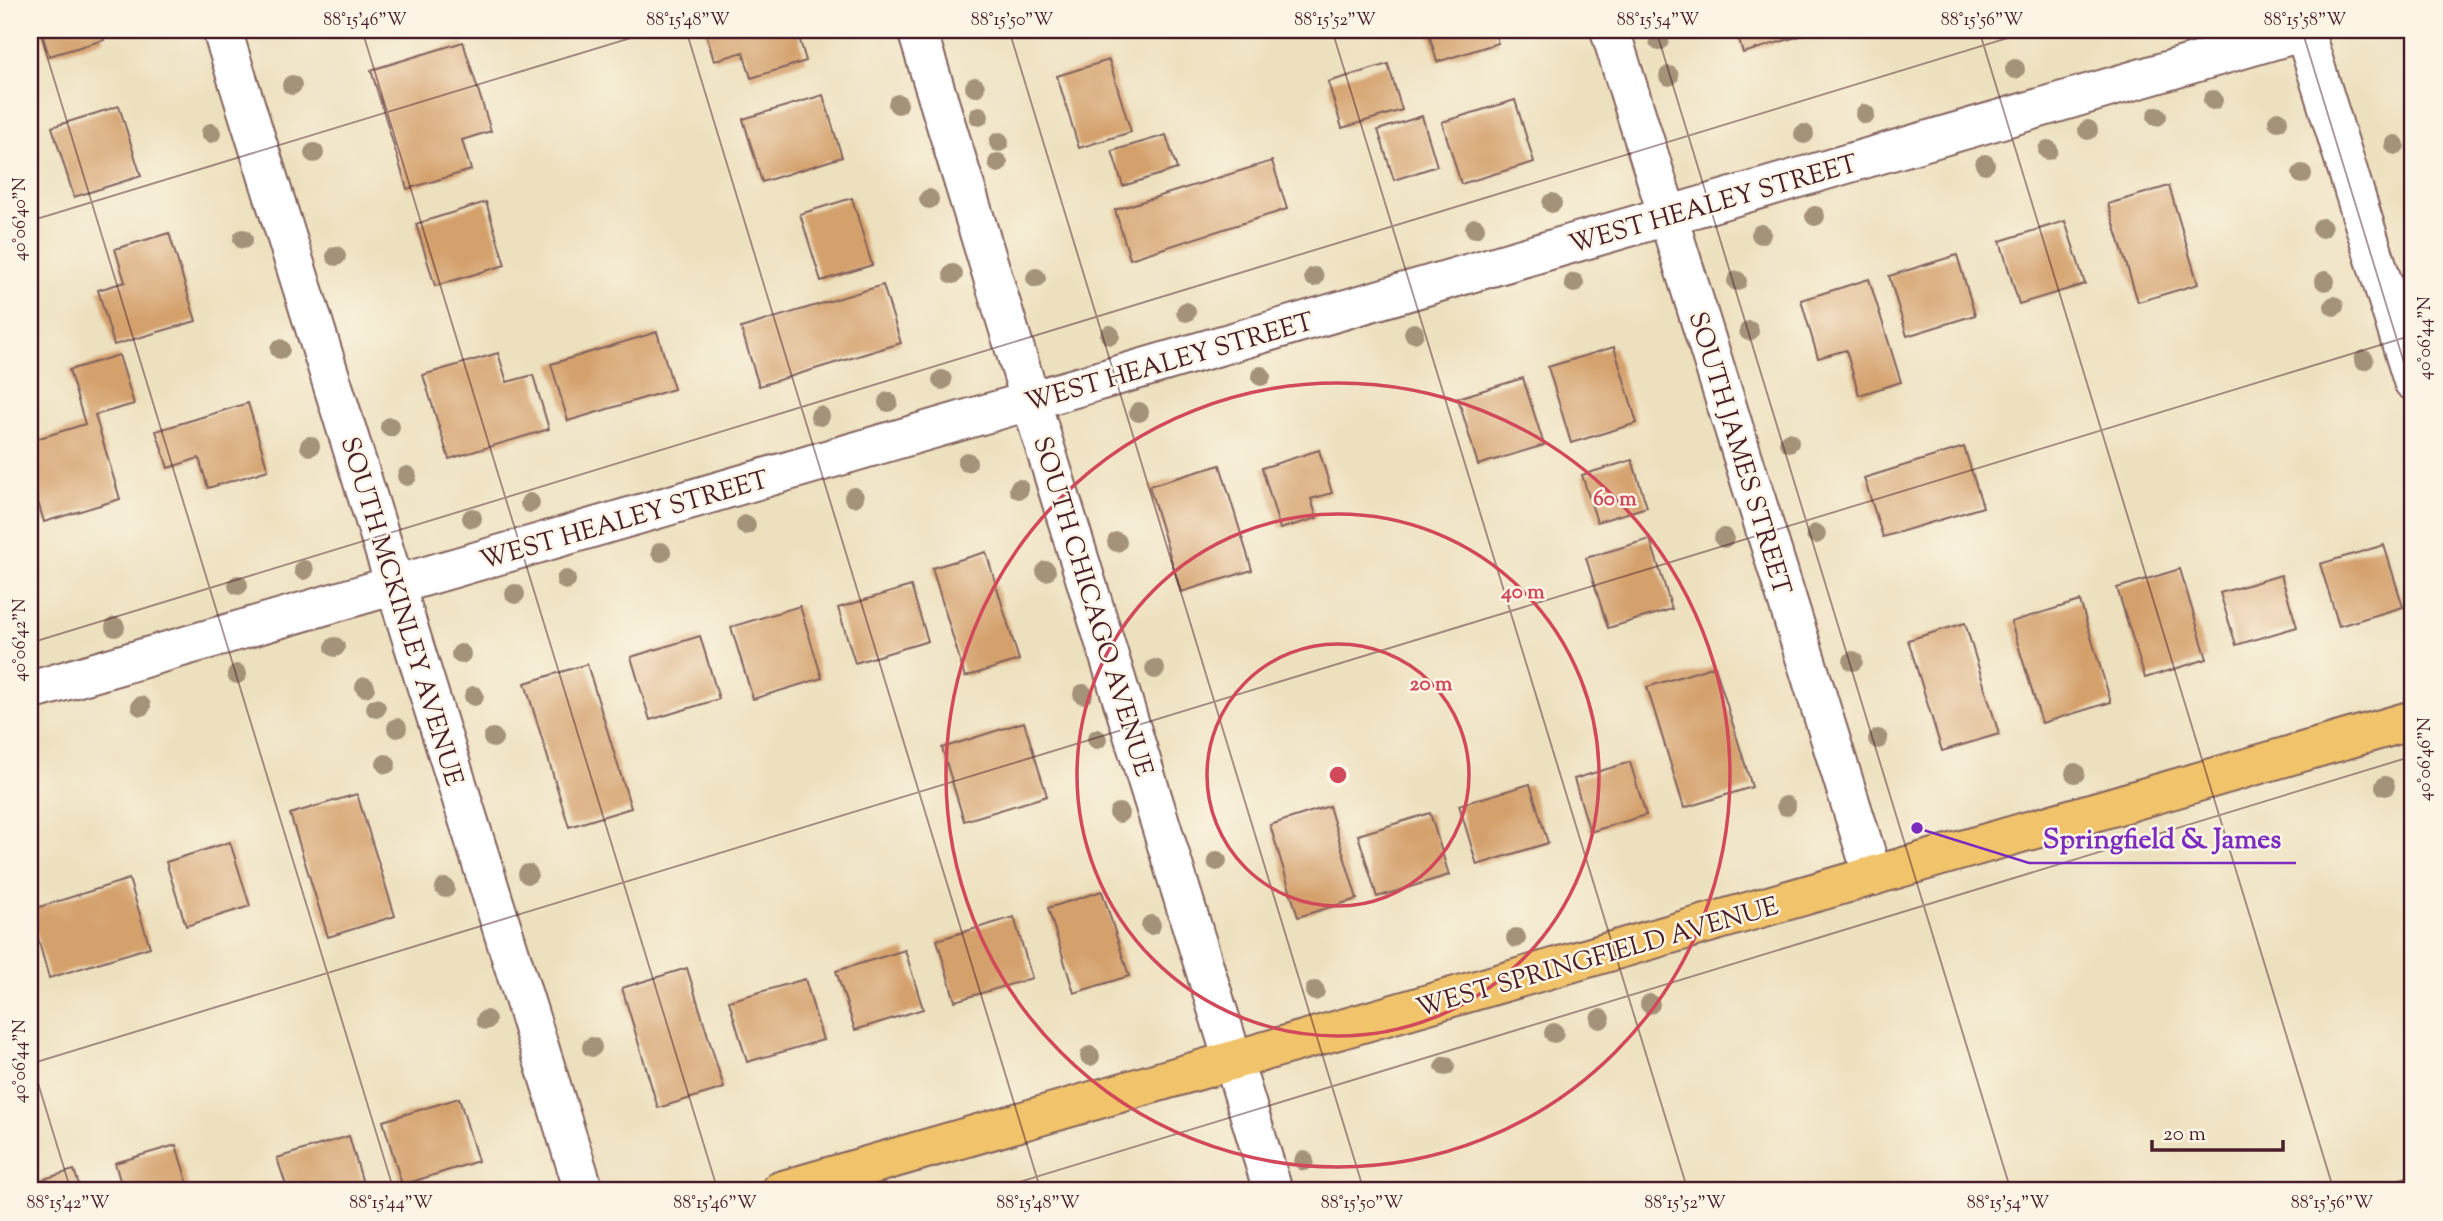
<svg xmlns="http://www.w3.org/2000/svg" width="2443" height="1221" viewBox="0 0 2443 1221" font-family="'Sorts Mill Goudy',serif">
<rect width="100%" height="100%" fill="#fcf5e5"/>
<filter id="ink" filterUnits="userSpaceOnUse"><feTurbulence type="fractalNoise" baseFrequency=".0143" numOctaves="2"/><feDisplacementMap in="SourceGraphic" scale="14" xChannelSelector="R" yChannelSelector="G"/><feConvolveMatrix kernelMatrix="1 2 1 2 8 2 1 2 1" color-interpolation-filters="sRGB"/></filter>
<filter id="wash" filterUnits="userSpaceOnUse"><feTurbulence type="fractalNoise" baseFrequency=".00686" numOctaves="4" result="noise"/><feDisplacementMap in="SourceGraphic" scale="28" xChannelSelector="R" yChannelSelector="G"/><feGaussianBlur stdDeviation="1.57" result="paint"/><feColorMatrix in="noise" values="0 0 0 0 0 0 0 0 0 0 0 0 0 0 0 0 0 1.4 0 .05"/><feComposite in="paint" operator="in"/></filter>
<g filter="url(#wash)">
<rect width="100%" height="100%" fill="#ede0be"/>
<g id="blocks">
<!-- building -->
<path fill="#d4a06c" d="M41,30H101L104,40L49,56Z
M705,30H797L806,61L751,78L743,52L714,61Z
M1428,30H1494L1498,43L1437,62Z
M1736,30H1801L1803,35L1743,53Z
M463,42L491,131L462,140L471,170L407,189L371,70Z
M1109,60L1131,132L1079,148L1057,76Z
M1388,64L1402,110L1342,128L1328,82Z
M823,95L842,157L762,182L743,119Z
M1515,100L1534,162L1461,184L1442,122Z
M119,106L141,176L74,197L52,127Z
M1422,116L1437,166L1394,180L1378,130Z
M1166,135L1177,169L1123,186L1112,151Z
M1272,161L1287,209L1130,259L1115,210Z
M2169,186L2198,284L2138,302L2108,204Z
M852,198L872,265L821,281L800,214Z
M486,202L505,265L435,286L416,224Z
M2065,221L2085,284L2019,304L2000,241Z
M169,233L196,321L114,345L98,290L125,282L115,249Z
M1957,255L1975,315L1907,336L1889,276Z
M1869,279L1901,382L1859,395L1846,350L1818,358L1801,300Z
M883,285L901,343L759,386L741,328Z
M657,332L674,389L568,421L551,364Z
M1614,347L1637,423L1571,443L1548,367Z
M498,353L507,382L533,375L549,429L449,459L423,375Z
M119,355L134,404L95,415L120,499L44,522L30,475V441L85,424L69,370Z
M1523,378L1544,445L1478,465L1458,398Z
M248,403L268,470L208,488L199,458L168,468L156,431Z
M1964,447L1983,507L1883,537L1864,478Z
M1319,450L1332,493L1311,499L1317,518L1280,529L1262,468Z
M1632,460L1647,507L1597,522L1582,475Z
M1220,465L1252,570L1181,592L1149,486Z
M1650,539L1672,609L1608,628L1586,558Z
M2384,545L2403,607L2339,626L2320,564Z
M986,552L1019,660L965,677L932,568Z
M2180,569L2207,659L2145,678L2117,588Z
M2281,575L2297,627L2236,645L2220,593Z
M911,586L928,641L855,663L838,608Z
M2080,601L2111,702L2042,723L2011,622Z
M800,606L822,678L753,699L731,627Z
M1965,623L1999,734L1942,751L1908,640Z
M700,636L719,699L650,720L631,657Z
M587,664L631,808L569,827L525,683Z
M1715,666L1752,787L1684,808L1647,687Z
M1024,722L1047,796L964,821L942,748Z
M1630,762L1646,815L1590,832L1574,779Z
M1530,784L1548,843L1477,865L1459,805Z
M357,794L395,916L328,937L290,814Z
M1329,806L1357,899L1298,917L1270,825Z
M1430,813L1449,875L1377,897L1358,835Z
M230,842L250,906L186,926L166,862Z
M129,879L150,947L49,978L30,910Z
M1102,891L1129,976L1074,993L1048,908Z
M1014,917L1032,978L955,1001L937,940Z
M905,950L923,1009L855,1030L836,971Z
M687,968L724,1088L658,1108L622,988Z
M805,979L823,1040L747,1062L729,1001Z
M459,1098L478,1161L402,1185L383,1121Z
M349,1136L365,1190L288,1191L277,1158Z
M176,1145L190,1191H123L115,1163Z
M74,1170L81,1191H30V1183Z"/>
</g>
</g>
<g filter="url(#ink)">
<use href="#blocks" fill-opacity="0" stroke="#83635e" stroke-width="2"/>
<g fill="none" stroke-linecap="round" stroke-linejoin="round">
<defs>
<path id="minor" d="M222,30L584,1191
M917,30L1273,1191
M1610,30L1873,876
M2304,30L2413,381
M30,691L2308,30"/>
<path id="major" d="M780,1191L2413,720"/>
</defs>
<!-- minor casing -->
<use href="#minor" stroke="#83635e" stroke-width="42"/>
<!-- major casing -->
<use href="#major" stroke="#83635e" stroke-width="42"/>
<!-- minor -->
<use href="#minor" stroke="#fff" stroke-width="38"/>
<!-- major -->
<use href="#major" stroke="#f1c36a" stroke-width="38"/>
</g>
<!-- trees -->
<g fill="#a49279">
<circle cx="1659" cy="41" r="10"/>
<circle cx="2015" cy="69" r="10"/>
<circle cx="1669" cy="76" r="10"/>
<circle cx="292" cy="85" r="10"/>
<circle cx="975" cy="87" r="10"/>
<circle cx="2213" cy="100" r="10"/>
<circle cx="898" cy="104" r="10"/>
<circle cx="1865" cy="114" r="10"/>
<circle cx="979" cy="116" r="10"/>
<circle cx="2157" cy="116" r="10"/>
<circle cx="2278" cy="121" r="10"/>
<circle cx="2088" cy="130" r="10"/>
<circle cx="211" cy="133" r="10"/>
<circle cx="1804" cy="134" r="10"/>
<circle cx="999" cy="142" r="10"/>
<circle cx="2395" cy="145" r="10"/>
<circle cx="2048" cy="150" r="10"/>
<circle cx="314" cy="153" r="10"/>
<circle cx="998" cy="163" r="10"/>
<circle cx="1985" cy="164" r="10"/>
<circle cx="2302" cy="174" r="10"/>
<circle cx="929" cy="199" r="10"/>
<circle cx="1552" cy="203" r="10"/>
<circle cx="1815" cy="216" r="10"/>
<circle cx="1475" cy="228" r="10"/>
<circle cx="2322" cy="228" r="10"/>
<circle cx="1761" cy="234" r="10"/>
<circle cx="243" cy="239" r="10"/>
<circle cx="336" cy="256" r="10"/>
<circle cx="953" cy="274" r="10"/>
<circle cx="1314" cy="277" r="10"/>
<circle cx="1036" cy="278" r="10"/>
<circle cx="1737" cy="281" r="10"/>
<circle cx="2325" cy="281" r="10"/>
<circle cx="1574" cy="283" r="10"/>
<circle cx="2334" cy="306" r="10"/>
<circle cx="1186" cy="312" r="10"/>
<circle cx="1749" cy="331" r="10"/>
<circle cx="1414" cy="333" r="10"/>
<circle cx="1110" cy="335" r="10"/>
<circle cx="280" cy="349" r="10"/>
<circle cx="2364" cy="360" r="10"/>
<circle cx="1261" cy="376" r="10"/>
<circle cx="942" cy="380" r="10"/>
<circle cx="888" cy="402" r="10"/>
<circle cx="1139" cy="412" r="10"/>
<circle cx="820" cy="416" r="10"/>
<circle cx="390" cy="427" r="10"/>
<circle cx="1789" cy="442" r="10"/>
<circle cx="310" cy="446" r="10"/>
<circle cx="967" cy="462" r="10"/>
<circle cx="407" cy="476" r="10"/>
<circle cx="1019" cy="489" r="10"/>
<circle cx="854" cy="497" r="10"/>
<circle cx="530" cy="503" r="10"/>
<circle cx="472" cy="518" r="10"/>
<circle cx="746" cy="525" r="10"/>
<circle cx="1816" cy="534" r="10"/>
<circle cx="1724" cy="538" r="10"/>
<circle cx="1117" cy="542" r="10"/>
<circle cx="661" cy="552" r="10"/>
<circle cx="304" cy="570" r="10"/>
<circle cx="1046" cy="571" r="10"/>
<circle cx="566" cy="580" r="10"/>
<circle cx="238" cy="585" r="10"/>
<circle cx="515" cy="594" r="10"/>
<circle cx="115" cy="627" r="10"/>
<circle cx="335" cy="647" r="10"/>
<circle cx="461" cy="654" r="10"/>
<circle cx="1853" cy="661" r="10"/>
<circle cx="1155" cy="669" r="10"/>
<circle cx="237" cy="674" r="10"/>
<circle cx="365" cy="687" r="10"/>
<circle cx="1083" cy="694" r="10"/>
<circle cx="474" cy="696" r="10"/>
<circle cx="141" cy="706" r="10"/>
<circle cx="376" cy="708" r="10"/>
<circle cx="397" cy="728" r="10"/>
<circle cx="493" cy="738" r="10"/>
<circle cx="1097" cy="739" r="10"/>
<circle cx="1878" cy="739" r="10"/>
<circle cx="386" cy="764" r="10"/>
<circle cx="2075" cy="773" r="10"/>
<circle cx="2385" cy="786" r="10"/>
<circle cx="1786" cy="806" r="10"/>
<circle cx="1119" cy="813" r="10"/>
<circle cx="1217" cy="861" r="10"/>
<circle cx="528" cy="874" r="10"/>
<circle cx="445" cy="888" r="10"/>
<circle cx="1151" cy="925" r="10"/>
<circle cx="1516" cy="938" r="10"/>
<circle cx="1315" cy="991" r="10"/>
<circle cx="1650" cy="1004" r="10"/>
<circle cx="1600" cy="1019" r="10"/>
<circle cx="486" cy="1020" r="10"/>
<circle cx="1554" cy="1033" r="10"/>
<circle cx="592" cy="1047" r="10"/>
<circle cx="1090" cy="1056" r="10"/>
<circle cx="1445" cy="1066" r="10"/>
<circle cx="1304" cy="1161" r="10"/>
</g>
</g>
<!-- ticks -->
<path fill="none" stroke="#4a1f2b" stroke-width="2" stroke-opacity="0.45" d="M39,30L394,1191M362,30L718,1191M686,30L1041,1191M1009,30L1364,1191M1332,30L1688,1191M1656,30L2011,1191M1979,30L2334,1191M2302,30L2413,392M30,221L657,30M30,643L2034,30M30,1057L71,1191M30,1064L2413,335M990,1191L2413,756M2367,1191L2413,1177"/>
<!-- distance rings -->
<g fill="none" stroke="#d1495b" stroke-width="3.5">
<circle cx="1338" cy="775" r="131"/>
<circle cx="1338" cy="775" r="261"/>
<circle cx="1338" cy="775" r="392"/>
</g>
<g text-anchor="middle" stroke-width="5" stroke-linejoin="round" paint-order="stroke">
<!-- street labels -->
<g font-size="26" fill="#4a1f2b" stroke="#fcf5e5">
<text transform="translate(1713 203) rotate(-16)" y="9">WEST HEALEY STREET</text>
<text transform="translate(1169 361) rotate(-16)" y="9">WEST HEALEY STREET</text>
<text transform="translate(1741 453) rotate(73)" y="9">SOUTH JAMES STREET</text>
<text transform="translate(624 519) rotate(-16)" y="9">WEST HEALEY STREET</text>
<text transform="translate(1094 606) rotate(73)" y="9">SOUTH CHICAGO AVENUE</text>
<text transform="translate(403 611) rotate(73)" y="9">SOUTH MCKINLEY AVENUE</text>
<text transform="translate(1597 956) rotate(-16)" y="9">WEST SPRINGFIELD AVENUE</text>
</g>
</g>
<circle cx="1338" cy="775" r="10" fill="#d1495b" stroke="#fcf5e5" stroke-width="3.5"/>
<g font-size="21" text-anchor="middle" font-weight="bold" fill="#d1495b" stroke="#fcf5e5" stroke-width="5" stroke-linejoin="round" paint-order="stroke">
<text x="1615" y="505">60 m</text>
<text x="1523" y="598">40 m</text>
<text x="1431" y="690">20 m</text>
</g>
<!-- callouts -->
<path fill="none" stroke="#7b2cbf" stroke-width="2.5" d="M1917 828L2029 863H2296"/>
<circle fill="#7b2cbf" stroke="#fcf5e5" stroke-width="2.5" cx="1917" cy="828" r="7"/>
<g font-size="28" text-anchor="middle" font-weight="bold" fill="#7b2cbf" stroke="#fcf5e5" stroke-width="5" stroke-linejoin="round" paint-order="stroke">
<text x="2162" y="848">Springfield &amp; James</text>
</g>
<!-- margin -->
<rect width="2443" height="1221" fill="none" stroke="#fcf5e5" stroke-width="77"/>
<!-- scale -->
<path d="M2152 1140v10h131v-10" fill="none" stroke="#4a1f2b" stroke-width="3.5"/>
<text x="2163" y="1140" font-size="21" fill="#4a1f2b" stroke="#fcf5e5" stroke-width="5" paint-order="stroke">20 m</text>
<rect x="38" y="38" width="2366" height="1144" fill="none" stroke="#4a1f2b" stroke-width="2.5"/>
<g font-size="18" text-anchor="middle" fill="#4a1f2b">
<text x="365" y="25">88°15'46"W</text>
<text x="688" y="25">88°15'48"W</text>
<text x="1012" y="25">88°15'50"W</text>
<text x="1335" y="25">88°15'52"W</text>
<text x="1658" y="25">88°15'54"W</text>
<text x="1982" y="25">88°15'56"W</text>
<text x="2305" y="25">88°15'58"W</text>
<text transform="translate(19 219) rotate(-90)" y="6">40°06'40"N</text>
<text transform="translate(2424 338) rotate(-90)" y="6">40°06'44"N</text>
<text transform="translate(19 640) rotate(-90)" y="6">40°06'42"N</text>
<text transform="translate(2424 759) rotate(-90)" y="6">40°06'46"N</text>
<text transform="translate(19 1061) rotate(-90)" y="6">40°06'44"N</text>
<text x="68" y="1208">88°15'42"W</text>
<text x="391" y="1208">88°15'44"W</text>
<text x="715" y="1208">88°15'46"W</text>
<text x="1038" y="1208">88°15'48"W</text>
<text x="1362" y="1208">88°15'50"W</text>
<text x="1685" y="1208">88°15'52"W</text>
<text x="2008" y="1208">88°15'54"W</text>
<text x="2332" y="1208">88°15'56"W</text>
</g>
</svg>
